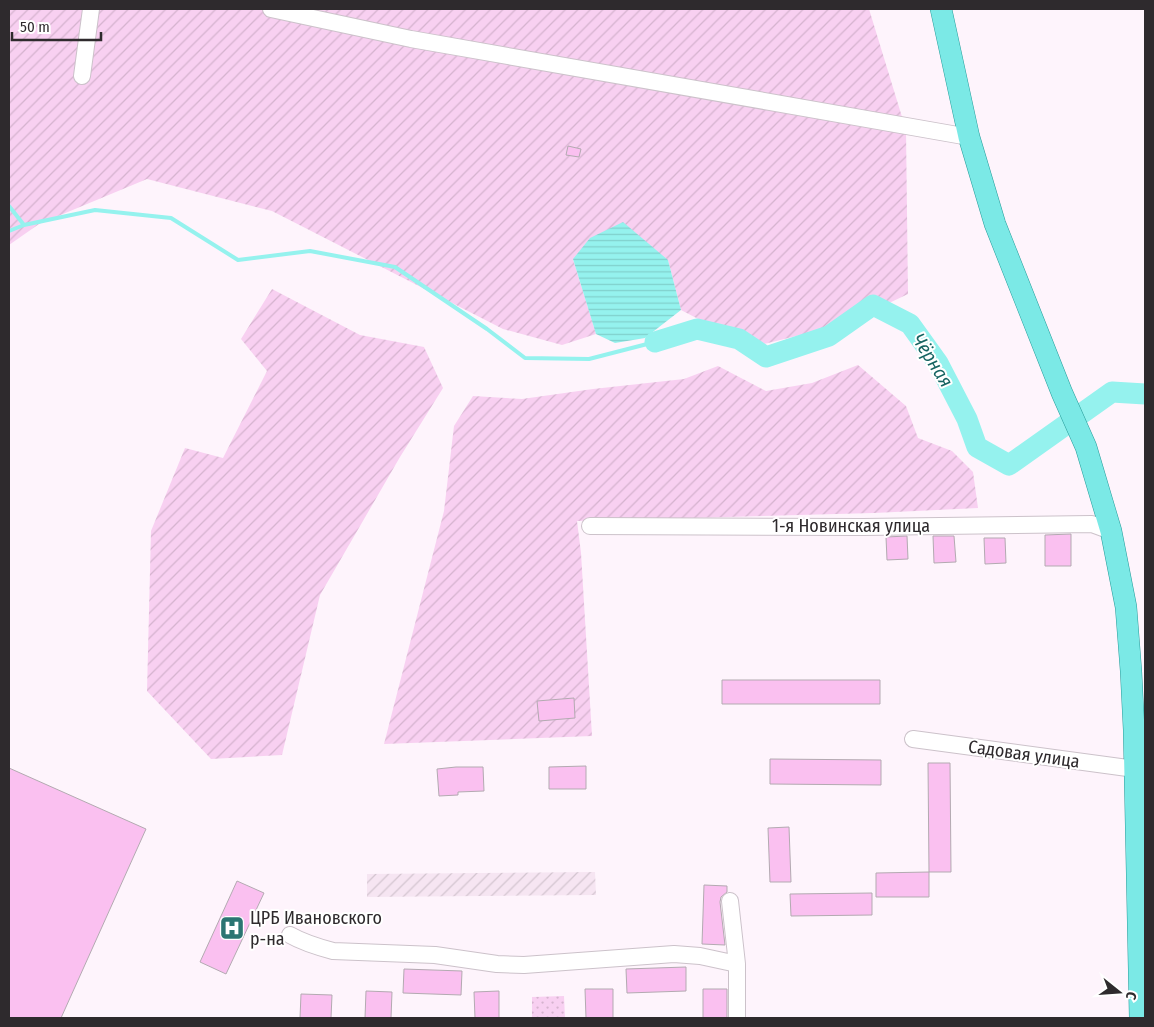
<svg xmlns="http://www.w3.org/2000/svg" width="1154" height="1027" viewBox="0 0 1154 1027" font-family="'Fira Sans Condensed',sans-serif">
<defs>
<pattern id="industrial-furrows" width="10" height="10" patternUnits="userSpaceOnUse" patternTransform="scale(1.25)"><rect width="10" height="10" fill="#f6e5f2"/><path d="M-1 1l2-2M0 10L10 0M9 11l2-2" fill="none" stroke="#d3c5d0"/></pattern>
<pattern id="grass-dots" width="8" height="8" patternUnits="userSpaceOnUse" patternTransform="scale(1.25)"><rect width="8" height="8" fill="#f8d0f1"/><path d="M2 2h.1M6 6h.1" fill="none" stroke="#d5b3cf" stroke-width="1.8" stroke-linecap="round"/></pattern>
<pattern id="garden-furrows" width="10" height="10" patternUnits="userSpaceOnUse" patternTransform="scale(1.25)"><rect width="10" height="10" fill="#f8d0f1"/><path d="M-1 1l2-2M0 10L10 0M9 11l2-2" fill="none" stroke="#d5b3cf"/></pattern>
<pattern id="water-rules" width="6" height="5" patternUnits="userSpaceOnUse" patternTransform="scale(1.25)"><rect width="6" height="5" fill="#95f2ee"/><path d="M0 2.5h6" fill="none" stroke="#81d0cc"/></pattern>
</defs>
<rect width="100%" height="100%" fill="#fef4fc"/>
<!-- industrial -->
<path fill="url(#industrial-furrows)" d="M595,872L596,895L367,897V874Z"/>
<!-- grass -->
<path fill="url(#grass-dots)" d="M564,996L565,1018H532V997Z"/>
<!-- garden -->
<path fill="url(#garden-furrows)" d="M9,9H869L906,130L908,294L845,324L752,347L681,310L668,260L573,259L596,334L562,345L503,329L272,211L147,179L39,224L9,245Z
M272,289L360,335L424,347L443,388L400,457L320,595L282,755L211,759L147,691L151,531L185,448L223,458L267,371L241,339Z
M858,365L906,406L918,438L952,451L973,472L978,508L874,513L577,521L581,553L592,736L384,744L444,511L454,426L473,396L522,399L593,389L684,379L718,366L766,391L812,383Z"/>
<!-- water -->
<path fill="url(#water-rules)" d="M623,222L668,260L681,310L645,338L615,343L596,334L573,259L590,238Z"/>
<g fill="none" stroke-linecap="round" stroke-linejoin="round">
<!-- stream -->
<path stroke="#95f2ee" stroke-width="4" d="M9,206L24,225
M9,231L24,225L95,210L171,218L238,260L310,251L395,267L487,329L525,358L589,359L655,342"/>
<!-- river -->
<path stroke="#95f2ee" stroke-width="21" d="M655,342L697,329L739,339L766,357L829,336L873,305L910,324L938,363L967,419L977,447L1009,465L1112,392L1145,394"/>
</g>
<!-- building -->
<path fill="#fac0f0" stroke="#b3aab1" d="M568,146L581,149L579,157L566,155Z
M1071,534V566H1045V535Z
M907,536L908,559L887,560L886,537Z
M933,536H954L956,562L934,563Z
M984,538H1005L1006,563L985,564Z
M722,680H880V704H722Z
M574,698L575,718L539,721L537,701Z
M770,759L881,760V785L770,784Z
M928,763H950L951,872H929Z
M586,766V789H549V767Z
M456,767H483L484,791L458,792V795L439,796L437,769Z
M9,768L146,829L61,1018H9Z
M789,827L791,882H770L768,828Z
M929,872V897H876V873Z
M237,881L264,893L226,974L200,962Z
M704,885L727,886V892L721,897L720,902L725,945L702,944Z
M872,893V915L791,916L790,894Z
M686,967V991L627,993L626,969Z
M404,969L462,971L461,995L403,993Z
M585,989H613V1018H586Z
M703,989H727V1018H703Z
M366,991L392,992L391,1018H365Z
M499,991V1018H475L474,992Z
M301,994L332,995L331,1018H300Z"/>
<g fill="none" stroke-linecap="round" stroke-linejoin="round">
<defs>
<path id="minor" d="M271,9L411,39L969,137
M82,76L91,9
M590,526L863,527L1092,524L1111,531
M913,739L1135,769
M730,901L737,964V1018
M290,935C304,943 318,947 333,951L435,955L497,964L524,965L674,954L700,956L737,964"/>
<path id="major" d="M941,9L969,137L995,224L1062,393L1086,447L1111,531L1126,607L1131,671L1134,730L1140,1018"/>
</defs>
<!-- minor casing -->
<use href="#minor" stroke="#ccc2ca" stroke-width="18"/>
<!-- major casing -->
<use href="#major" stroke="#279c9a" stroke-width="22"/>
<!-- minor -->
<use href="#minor" stroke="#fff" stroke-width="16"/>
<!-- major -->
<use href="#major" stroke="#7be9e6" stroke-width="21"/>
</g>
<!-- icons -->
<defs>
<symbol id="hospital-square" viewBox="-11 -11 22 22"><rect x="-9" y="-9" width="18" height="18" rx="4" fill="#2b7572" stroke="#fff"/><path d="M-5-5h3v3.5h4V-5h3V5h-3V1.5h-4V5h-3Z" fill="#fff"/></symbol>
</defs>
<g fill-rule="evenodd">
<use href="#hospital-square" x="218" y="914" width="28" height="28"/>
</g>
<g text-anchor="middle" stroke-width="4" stroke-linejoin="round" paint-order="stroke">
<!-- street labels -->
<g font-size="18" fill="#2e2a2d" stroke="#fff">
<text x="851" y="532">1-я Новинская улица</text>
<text transform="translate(1024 754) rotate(8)" y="6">Садовая улица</text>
</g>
<!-- poi labels -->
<g font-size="18" fill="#2e2a2d" stroke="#fff" text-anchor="start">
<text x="250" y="924">ЦРБ Ивановского<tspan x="250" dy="21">р-на</tspan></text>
</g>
<!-- water labels -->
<g font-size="19" font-style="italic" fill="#166462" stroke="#fff">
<text transform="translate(933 360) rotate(58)" y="7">Чёрная</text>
</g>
</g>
<!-- border -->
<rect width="1154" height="1027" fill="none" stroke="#2e2a2d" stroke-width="20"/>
<!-- north arrow -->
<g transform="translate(1119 992) rotate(107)" stroke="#ffffff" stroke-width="4" paint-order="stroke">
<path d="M0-4L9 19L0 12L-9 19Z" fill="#2e2a2d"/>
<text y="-8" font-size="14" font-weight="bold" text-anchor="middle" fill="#2e2a2d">С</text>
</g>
<!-- scale -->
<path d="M12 32v8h89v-8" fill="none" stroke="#2e2a2d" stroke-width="2.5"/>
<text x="20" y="32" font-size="15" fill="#2e2a2d" stroke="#ffffff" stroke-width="4" paint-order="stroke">50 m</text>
</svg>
